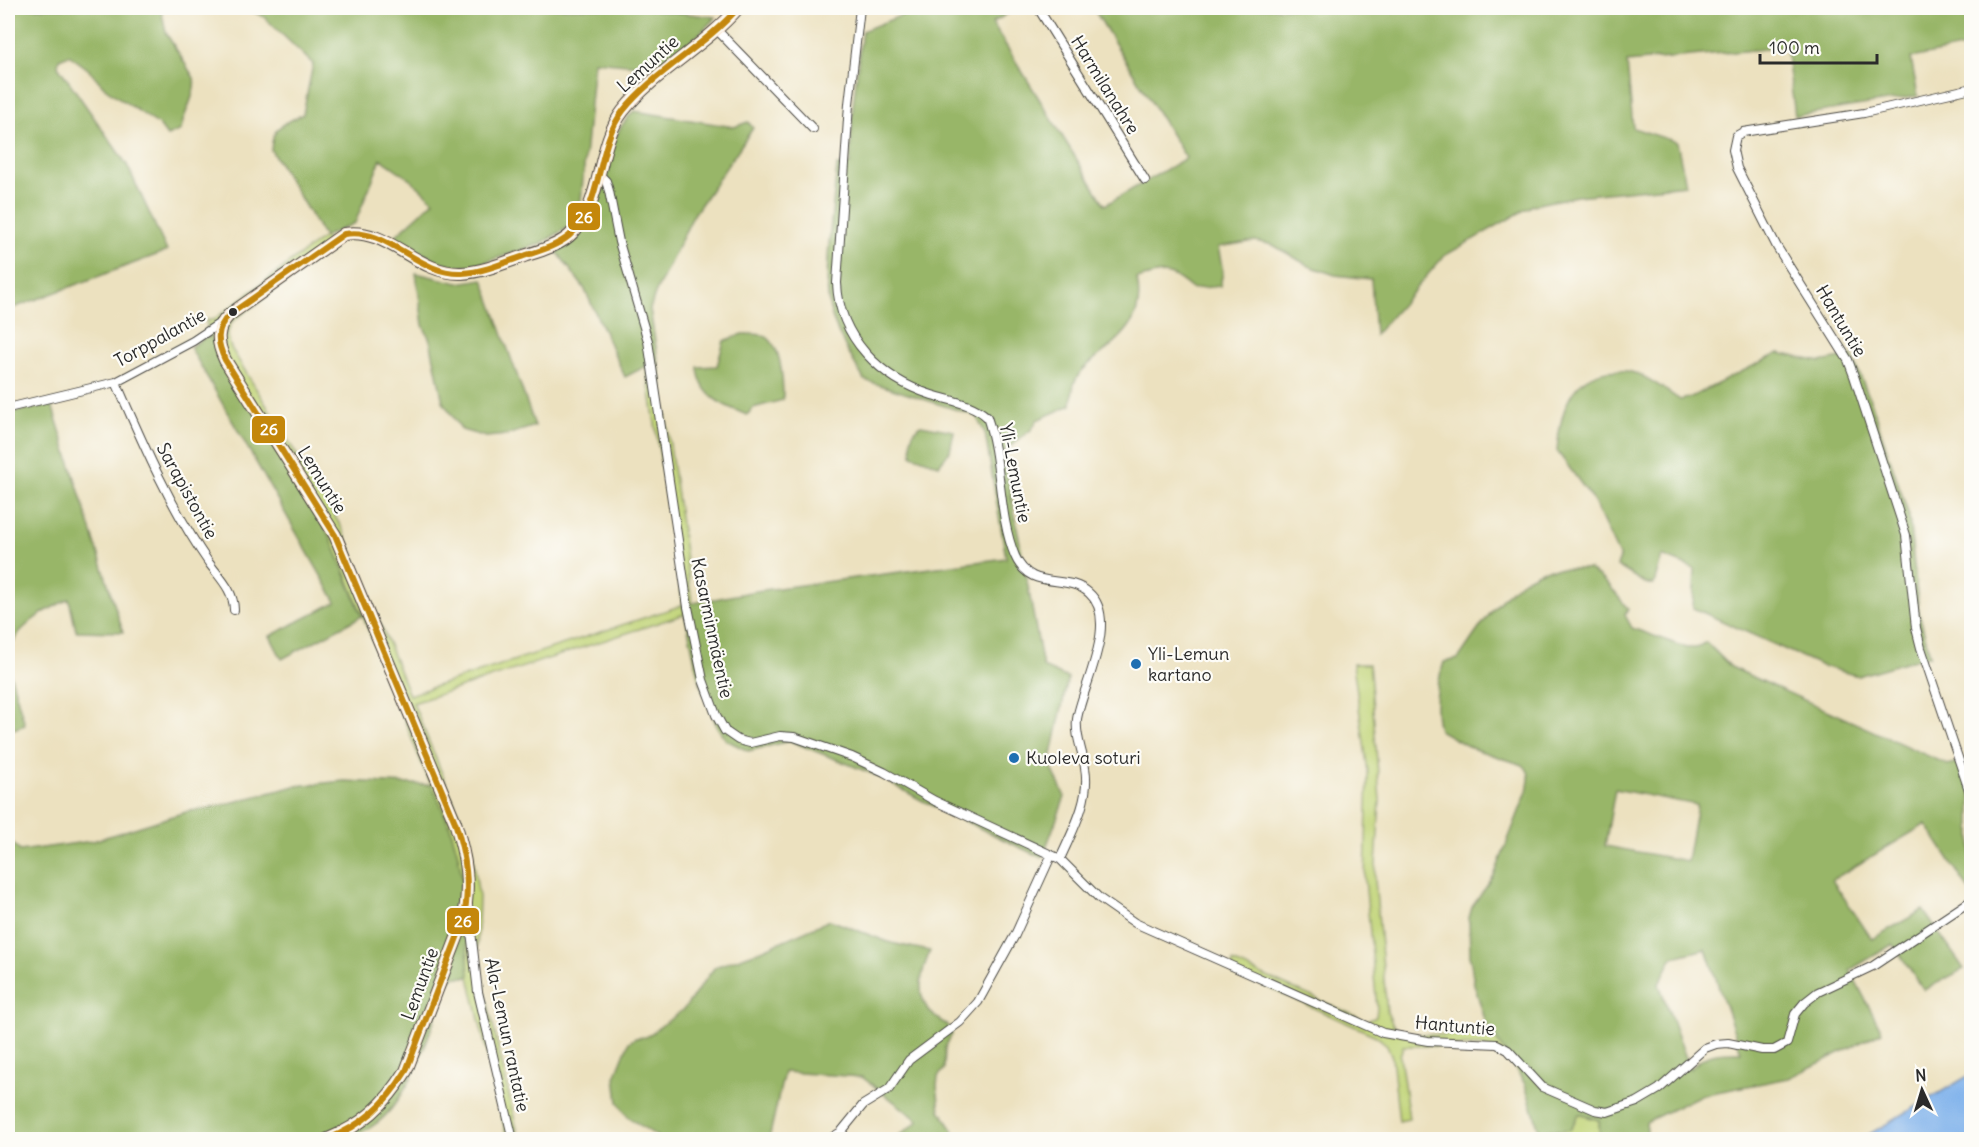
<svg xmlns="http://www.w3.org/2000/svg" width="1979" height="1147" viewBox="0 0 1979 1147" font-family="Delius,sans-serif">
<rect width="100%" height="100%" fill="#fdfcf7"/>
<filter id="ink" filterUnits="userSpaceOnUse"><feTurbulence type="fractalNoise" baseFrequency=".0167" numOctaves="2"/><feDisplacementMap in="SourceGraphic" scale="12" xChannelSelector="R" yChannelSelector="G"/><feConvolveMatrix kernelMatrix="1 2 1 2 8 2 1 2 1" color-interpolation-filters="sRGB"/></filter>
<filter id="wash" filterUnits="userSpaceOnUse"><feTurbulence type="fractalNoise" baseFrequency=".008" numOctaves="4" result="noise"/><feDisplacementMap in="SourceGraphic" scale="24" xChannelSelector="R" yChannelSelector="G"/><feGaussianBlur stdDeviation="1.35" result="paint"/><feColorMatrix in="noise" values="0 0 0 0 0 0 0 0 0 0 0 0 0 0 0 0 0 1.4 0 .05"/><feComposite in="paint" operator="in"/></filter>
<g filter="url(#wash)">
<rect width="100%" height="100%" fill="#ece1bf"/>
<!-- green -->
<path fill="#c1d478" stroke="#768052" stroke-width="1.5" d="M324,237L335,246L232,322L227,335L231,348L342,528L409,695L683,605L646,366L658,360L692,602L683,605L685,614L413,703L471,844L479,897L477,955L519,1139H507L469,977L463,883L450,827L426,774L342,564L209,335L206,320H213Z
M1353,664H1369L1371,683L1380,801L1375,880L1387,1012L1393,1025L1404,1034L1495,1036L1508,1057L1481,1046H1403L1400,1056L1409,1119L1399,1121L1392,1057L1387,1045L1376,1036L1231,971L1233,962L1367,1021L1376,1017L1377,1008L1365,879L1368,772Z
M1579,1114L1599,1120L1600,1139H1542L1539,1130L1556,1131Z"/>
<!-- forest -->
<path fill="#98b668" stroke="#62704a" stroke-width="1.5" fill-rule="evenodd" d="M8,8H161L166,33L194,78C197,95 183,113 181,130L167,136L159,125L106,89L88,69L69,55L59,59L58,66L127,165L167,251L8,310Z
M246,8H657V10L716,17L681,52L660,67L594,61L581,200L567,228L540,244L473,266H455L436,260L393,238L434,201L410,179L381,159L355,223L324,237L271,150C273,124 283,125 303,114L313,64L264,17Z
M920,8H1017L992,23L1105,205L1186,158L1093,8H1971V46L1911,58L1918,96L1795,116L1786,47L1627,62L1633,128L1677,142L1686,185L1577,196L1533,205L1444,256L1375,335L1371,279L1335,275L1309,266L1273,245L1255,241L1218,247L1223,272L1220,286L1192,289C1169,269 1166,271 1137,279C1145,317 1126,335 1097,357C1089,364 1079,371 1075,381C1072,389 1072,397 1071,405L1037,420L1032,429L1003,452L1043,667L1068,678L1050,764L1065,797L1042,858L921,800L878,776L790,741L748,751L726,740L717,727L699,681L683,605L756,591L1006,558L985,433L976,416L864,380C852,358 836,334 830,309C822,276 834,203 837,166L850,164L853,106L862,31Z
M634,111L734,127L748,122L753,128L693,216L655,294L650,309L658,360L625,377L584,288L557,252C610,221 593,149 634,111Z
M416,273L458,283L483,279L535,426L507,435L486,437L462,430L443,402L430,340L423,325Z
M742,334C750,334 764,333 770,340C782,352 783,384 783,400L753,408L747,415C722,405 700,397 698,367L717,366L724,341Z
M209,335L330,537L362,616L282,659L270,636L336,602L190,347Z
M1779,353L1820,362L1852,356L1870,399L1909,516L1919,613L1930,655L1858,676L1822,666L1693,608L1695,569L1662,556L1654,584H1646L1617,566L1620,558L1593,500L1557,451C1560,408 1573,365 1626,371C1644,373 1665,390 1680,400L1689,398Z
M52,405L123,632L76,631L69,599C44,611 16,626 8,654V413Z
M921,425L954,431L950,451L939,465L912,455C911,442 908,434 921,425Z
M1548,569H1589L1609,585L1628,609L1625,615L1632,628L1687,648H1696L1706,642L1731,667L1948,765L1964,760L1971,782V893L1926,824L1832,880L1872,939L1923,910L1964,969L1924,990L1893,944L1850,970L1882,1032L1789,1078L1701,1095L1646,1122L1648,1139H1600L1599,1120L1579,1114L1570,1130H1539L1525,1084L1486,1023L1474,984L1470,957L1469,918L1472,907L1494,876L1527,791C1529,781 1532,773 1523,765L1471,748L1439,730C1433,708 1437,683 1444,662L1458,659C1481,627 1507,579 1548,569ZM1615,789L1697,805L1687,861L1605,846ZM1706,949L1741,1052C1714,1052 1711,1051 1690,1069L1659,984L1673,957Z
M8,666L25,725L8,731Z
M344,781L432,785L450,827L458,855L463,883L469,977H453L447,984C431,1026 414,1094 377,1123C369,1129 358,1134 349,1139H8V846L13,844L20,851L93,841L189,811L211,808L295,786Z
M830,920L891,943L930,951C922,971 913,997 933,1015C942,1023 948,1022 952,1034L945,1048L944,1069L938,1077L937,1086L940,1110L953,1130L954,1139H894L919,1121L862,1077L784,1072L769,1139H661L628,1117L618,1102L615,1077L629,1042L635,1038L646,1037L684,1009L715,967L757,952Z"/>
<!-- water -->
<path fill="#7eb1eb" stroke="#546e8b" stroke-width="1.5" d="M1971,1074V1139H1861Z"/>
</g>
<g filter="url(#ink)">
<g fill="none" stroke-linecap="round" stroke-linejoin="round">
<defs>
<path id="street" d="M860,8L849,104L837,283C839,338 881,379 932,395C951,401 972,403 987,417C1002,460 998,516 1015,556C1031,593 1066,572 1089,593C1120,620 1082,687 1077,719C1075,737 1083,751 1085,768C1091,799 1072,832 1060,859
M1038,8L1145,180
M716,29L813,129
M1972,88L1864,113L1743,132L1736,136L1733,150L1737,168L1777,247L1848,360L1854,376L1906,535L1916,628L1921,648L1972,799
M598,173L606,181L609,191L619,242L648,341L688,607L703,680L716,715L725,731L738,740L750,743L780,736L794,737L852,757L884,772L935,801L1060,859L1099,898L1135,923L1383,1033L1428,1041L1497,1044L1508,1050L1542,1087L1595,1110L1607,1112L1637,1102L1659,1089L1705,1048L1716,1044L1728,1043L1762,1050H1774L1787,1043L1795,1014L1804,1003L1818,992L1873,966L1972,900
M116,382C143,444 170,507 209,563C220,578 234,591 234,610
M8,408L116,382L193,341L223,321
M468,905L478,992L513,1140
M828,1140L841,1132L863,1105L889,1089L909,1060L960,1022L978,1002L1015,935L1051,856"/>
<path id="secondary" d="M326,1140C363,1125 385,1105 406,1071L463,922C471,885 466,857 455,822L335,535L225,360C217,343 215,329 229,315L344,234C388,226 417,275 462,273C483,272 504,263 524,256C539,251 557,246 569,236C604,206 595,147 623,111C655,71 704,47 738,8"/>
</defs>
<!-- street casing -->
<use href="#street" stroke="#484641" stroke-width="10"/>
<!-- secondary casing -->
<use href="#secondary" stroke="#484641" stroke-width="14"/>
<!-- street -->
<use href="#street" stroke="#fff" stroke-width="8"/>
<!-- secondary -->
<use href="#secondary" stroke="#fbe5cf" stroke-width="12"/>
<defs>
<path id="bus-1" d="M326,1140C363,1125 385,1105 406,1071L463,922C471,885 466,857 455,822L335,535L225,360C217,343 215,329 229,315L344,234C388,226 417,275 462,273C483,272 504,263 524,256C539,251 557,246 569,236C604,206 595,147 623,111C655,71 704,47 738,8"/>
</defs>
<!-- bus-1 casing -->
<use href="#bus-1" stroke="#fdfcf7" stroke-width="10"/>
<!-- bus-1 -->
<use href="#bus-1" stroke="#c4870b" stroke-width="6"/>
</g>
</g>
<!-- markers -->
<circle fill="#2b2b2b" stroke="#fdfcf7" stroke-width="2" cx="233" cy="312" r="5"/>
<g fill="#1f6fb2" stroke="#fdfcf7" stroke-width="2">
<circle cx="1136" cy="664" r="6"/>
<circle cx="1014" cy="758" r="6"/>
</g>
<g text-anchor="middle" stroke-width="4.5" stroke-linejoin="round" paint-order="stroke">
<!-- street labels -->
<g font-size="18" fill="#2b2b2b" stroke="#fdfcf7">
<text transform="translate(648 64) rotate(-42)" y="6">Lemuntie</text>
<text transform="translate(1105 85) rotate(58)" y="6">Harmilanahre</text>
<text transform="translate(1841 321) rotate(59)" y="6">Hantuntie</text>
<text transform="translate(160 338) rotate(-29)" y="6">Torppalantie</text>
<text transform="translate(1015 473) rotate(79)" y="6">Yli-Lemuntie</text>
<text transform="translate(322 480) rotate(58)" y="6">Lemuntie</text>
<text transform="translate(187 491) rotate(61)" y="6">Sarapistontie</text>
<text transform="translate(712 628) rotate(78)" y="6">Kasarminmäentie</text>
<text transform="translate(420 984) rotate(-70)" y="6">Lemuntie</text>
<text transform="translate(1455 1026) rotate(5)" y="6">Hantuntie</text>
<text transform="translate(507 1035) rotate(78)" y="6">Ala-Lemun rantatie</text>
</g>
<!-- poi labels -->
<g font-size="18" fill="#2b2b2b" stroke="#fdfcf7" text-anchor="start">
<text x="1148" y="660">Yli-Lemun<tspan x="1148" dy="21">kartano</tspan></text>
<text x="1026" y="764">Kuoleva soturi</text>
</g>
</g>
<g stroke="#fdfcf7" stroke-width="2">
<rect x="567" y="202" width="34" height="29" rx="6" fill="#c4870b"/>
<rect x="251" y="415" width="35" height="29" rx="6" fill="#c4870b"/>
<rect x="446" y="907" width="34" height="28" rx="6" fill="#c4870b"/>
</g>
<g font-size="16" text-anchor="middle" font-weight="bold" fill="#fff">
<text x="584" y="223">26</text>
<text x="269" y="435">26</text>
<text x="463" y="927">26</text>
</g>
<!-- margin -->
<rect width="1979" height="1147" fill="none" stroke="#fdfcf7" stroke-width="30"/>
<!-- north arrow -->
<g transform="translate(1922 1090) rotate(356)" stroke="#fdfcf7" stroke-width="4.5" paint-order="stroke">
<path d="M0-4.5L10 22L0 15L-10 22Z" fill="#2b2b2b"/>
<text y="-9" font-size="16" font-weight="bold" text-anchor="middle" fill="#2b2b2b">N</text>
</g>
<!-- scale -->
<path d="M1760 54v9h117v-9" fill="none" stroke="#2b2b2b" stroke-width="3"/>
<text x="1769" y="54" font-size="18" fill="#2b2b2b" stroke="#fdfcf7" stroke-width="4.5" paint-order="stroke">100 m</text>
</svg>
